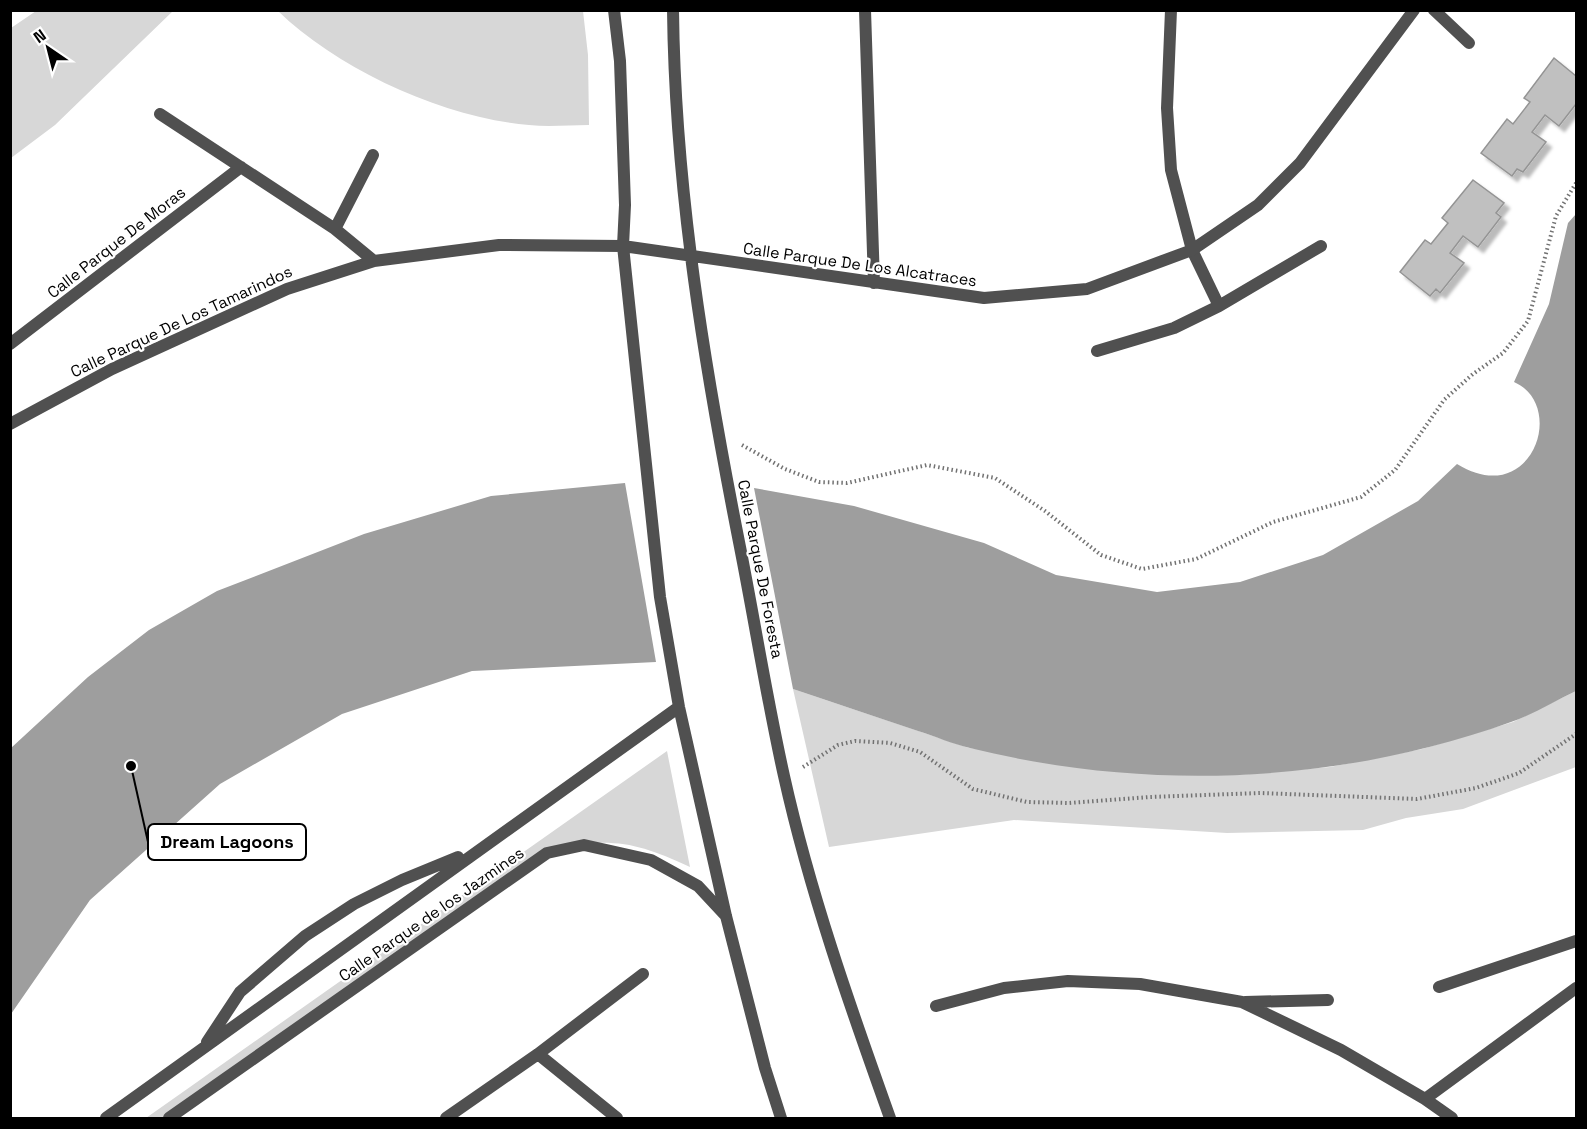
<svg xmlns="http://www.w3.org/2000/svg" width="1587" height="1129" viewBox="0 0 1587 1129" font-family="'Space Grotesk',sans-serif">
<defs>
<filter id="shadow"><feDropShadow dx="5.5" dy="5.5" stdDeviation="1.5" flood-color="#0004"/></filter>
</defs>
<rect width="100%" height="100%" fill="#fff"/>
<!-- green -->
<path fill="#d7d7d7" d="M36,11H173L55,125L11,158V28Z
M278,11H583L588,55L589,125C569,125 549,127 529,125C444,118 339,70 278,11Z
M793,689L969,748L1239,775L1330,767L1422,749L1513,722L1576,691V767L1463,809L1406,818L1363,830L1227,833L1014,820L829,847Z
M667,751L690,867C642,845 619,838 565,846L171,1118H146Z"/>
<!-- water -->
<path fill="#9e9e9e" d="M1576,214V691C1555,701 1534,714 1511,722C1339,784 1147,792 970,748C952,744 935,736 918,731C876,717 835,703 793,689L754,488L854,506L984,543L1056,575L1157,592L1240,582L1323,555L1418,501L1457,464C1531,510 1568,406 1514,382L1549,304L1568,223Z
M625,483L656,662L472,671L342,714L220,784L90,900L11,1014V748L88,677L149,630L217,591L364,534L491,496Z"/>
<!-- building -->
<path fill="#c0c0c0" stroke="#949494" stroke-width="1.5" filter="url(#shadow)" d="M1554,58L1576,76V104L1559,126L1545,115L1532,132L1546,142L1523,172L1517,169L1512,176L1481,153L1507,119L1513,124L1530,102L1524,98Z
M1473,180L1504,203L1496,213L1501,217L1478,247L1463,236L1450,253L1464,263L1440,293L1436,289L1430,296L1400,272L1425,240L1431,244L1448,223L1442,218Z"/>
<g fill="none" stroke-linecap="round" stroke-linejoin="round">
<!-- path -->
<path stroke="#727272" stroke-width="4" stroke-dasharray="1.5 3" stroke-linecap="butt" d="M742,445L785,469L819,482L847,483L927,465L995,478L1045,511L1101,555L1142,569L1196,559L1273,522L1361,497L1395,470L1444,400L1473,374L1503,353L1528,321L1556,216L1576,183
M803,767L838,745L855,741L890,743L920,752L973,789L1027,802L1069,803L1150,797L1260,793L1417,799L1476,788L1519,773L1576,734"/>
<!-- lane -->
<path stroke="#505050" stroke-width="12" d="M1434,10L1469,43
M1192,250L1219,306
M1097,351L1174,328L1219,306L1321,246"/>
<!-- street -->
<path stroke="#505050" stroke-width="12" d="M614,10L620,61L625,205L623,246L660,597L679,707L726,916L765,1068L781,1118
M673,10C675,191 705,370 740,547C755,623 767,700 784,776C810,893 850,1006 890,1118
M865,10L874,283
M1171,10L1167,108L1171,170L1192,250
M160,114L335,229L374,261
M335,229L373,155
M10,344L241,167
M10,424L112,369L287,289L374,261L499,245L623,246L984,298L1087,289L1192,250L1258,205L1300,163L1414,10
M1439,987L1576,941
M1245,1002L1328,1000
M936,1006L1004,988L1068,981L1140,984L1242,1002L1341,1050L1425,1099L1452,1118
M207,1042L240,992L305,936L354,904L402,880L458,857
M538,1054L617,1118
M1425,1099L1576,988
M106,1118L679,707
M169,1118L547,853L584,845L651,860L698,886L725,915
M446,1118L538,1054L643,974"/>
</g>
<g text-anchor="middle" stroke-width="4.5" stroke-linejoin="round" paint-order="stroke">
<!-- street labels -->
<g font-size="16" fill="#000" stroke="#fff">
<text transform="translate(116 242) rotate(-38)" y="6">Calle Parque De Moras</text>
<text transform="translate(860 264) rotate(8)" y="6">Calle Parque De Los Alcatraces</text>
<text transform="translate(181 321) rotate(-25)" y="6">Calle Parque De Los Tamarindos</text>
<text transform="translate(761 569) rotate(79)" y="6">Calle Parque De Foresta</text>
<text transform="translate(431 914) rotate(-35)" y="6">Calle Parque de los Jazmines</text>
</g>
</g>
<!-- callouts -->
<path fill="none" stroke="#000" stroke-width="2" d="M131 766L148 842"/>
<circle fill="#000" stroke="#fff" stroke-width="2" cx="131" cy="766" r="6"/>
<rect fill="#fff" stroke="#000" stroke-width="2" x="148" y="824" width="158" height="36" rx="6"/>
<g font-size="18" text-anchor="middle" font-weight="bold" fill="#000">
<text x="227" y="848">Dream Lagoons</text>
</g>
<!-- border -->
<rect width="1587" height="1129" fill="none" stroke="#000000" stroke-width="24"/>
<!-- north arrow -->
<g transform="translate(48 48) rotate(325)" stroke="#ffffff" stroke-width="4.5" paint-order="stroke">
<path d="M0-4.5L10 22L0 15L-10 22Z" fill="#000000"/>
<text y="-9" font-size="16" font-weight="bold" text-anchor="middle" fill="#000000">N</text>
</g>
</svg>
